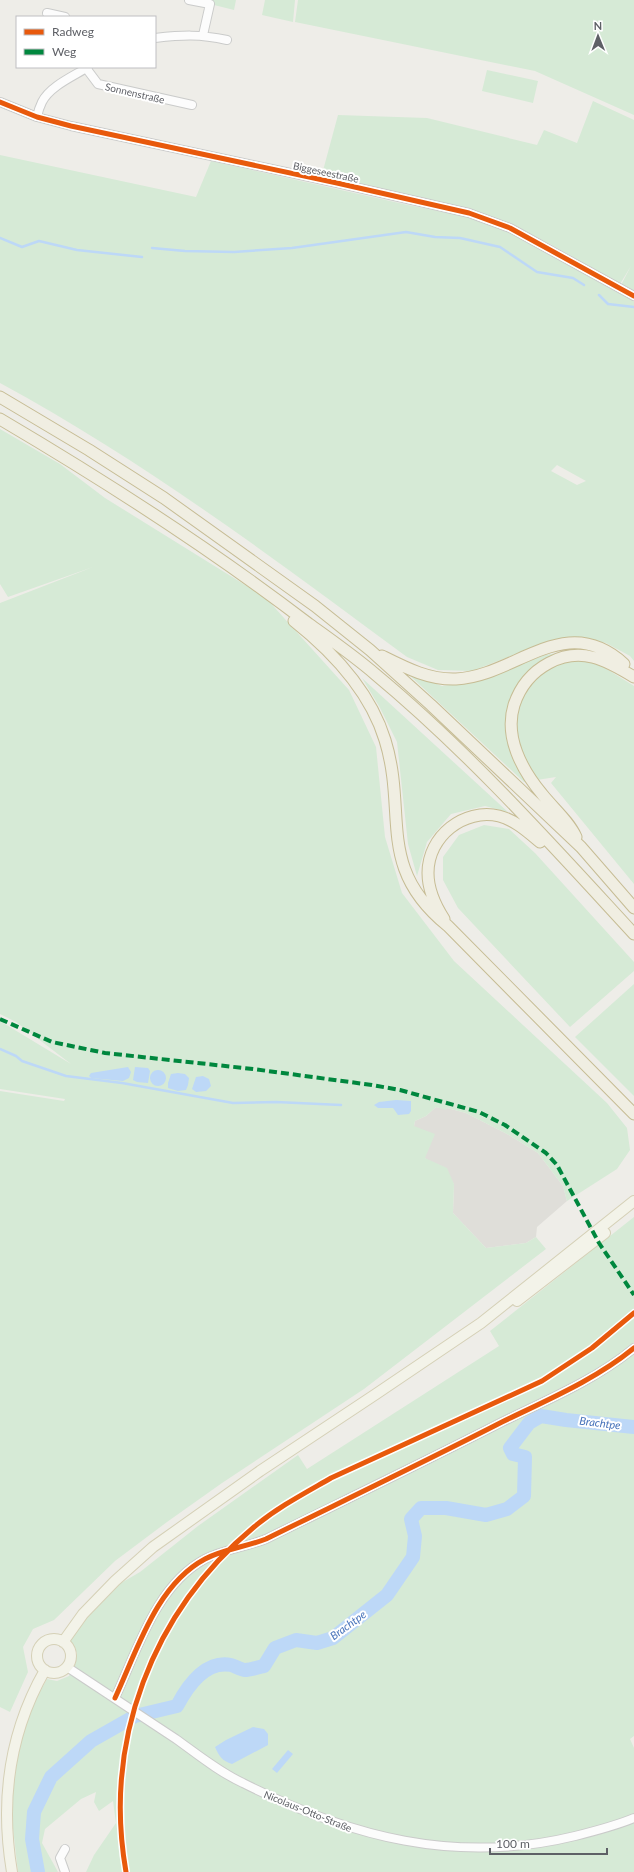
<svg xmlns="http://www.w3.org/2000/svg" width="634" height="1872" viewBox="0 0 634 1872" font-family="Lato,sans-serif">
<rect width="100%" height="100%" fill="#eeede8"/>
<!-- industrial -->
<path fill="#dfded9" d="M436,1107L446,1109L447,1108L466,1113L507,1134L538,1153L563,1186L567,1201L537,1227L536,1237L526,1243L486,1248L453,1213L454,1184L425,1158L414,1126L415,1121L426,1116Z"/>
<!-- green -->
<path fill="#d6ead6" fill-rule="evenodd" d="M210,0H236L234,10L210,4Z
M265,0H295L293,22L262,15Z
M298,0H634V115L535,71L295,22Z
M487,70L538,81L533,103L482,91Z
M593,101L634,120V292L621,285L631,266L620,284L550,244L511,225L321,178L338,115L427,118L537,145L544,130L577,143Z
M0,155L196,197L211,161L408,205L469,217L509,232L634,301V661L630,656L606,643L583,638L552,640L472,671L438,670L407,657C276,560 144,461 0,383ZM557,465L586,481L577,485L551,471Z
M0,429L60,464L105,498L266,598L349,690L376,747L385,837L402,893L454,961L607,1103L627,1128L630,1150L617,1169L567,1201L563,1186L538,1153L507,1134L466,1113L447,1108L446,1110L436,1107L426,1116L415,1121L414,1126L435,1134L425,1158L447,1168L454,1184L453,1213L486,1248L526,1243L536,1237L546,1249L364,1389L222,1483L167,1522L115,1561L54,1620L33,1629L23,1647L28,1672L10,1712L0,1707V1091L64,1101L65,1099L0,1089V1021L71,1064L16,1022L0,1014V603L93,567L8,597L0,584Z
M571,651L610,671L634,686V884L551,783L556,777L524,782L406,672L442,686L477,681L545,655Z
M362,678L508,812L485,806L451,814L427,842L417,876L408,844L397,742L379,706Z
M484,825L509,829L535,853L634,962V971L570,1027L458,908L443,880V857L459,835Z
M634,984V1096L575,1037Z
M634,1217V1736L630,1739L634,1748V1872H86L94,1855L116,1823L113,1801L99,1811L94,1802L96,1792L81,1799L45,1829L42,1843L58,1872H18L11,1811L15,1767L22,1735L32,1706L47,1679L57,1681L69,1676L75,1665L77,1653L70,1641L82,1623L121,1583L140,1572L198,1526L298,1455L307,1469L499,1346L490,1331Z"/>
<!-- water -->
<path fill="#bdd8f7" d="M128,1067L131,1072L129,1078L123,1081L91,1078L89,1076L91,1073Z
M135,1067L148,1068L150,1071L148,1083L137,1082L133,1080Z
M150 1078a8 8 0 1 1 16 0a8 8 0 1 1-16 0Z
M178,1073L185,1074L189,1078L188,1085L186,1090L178,1091L168,1088V1083L171,1074Z
M203,1076L209,1079L211,1086L206,1091L196,1092L192,1089L196,1077Z
M396,1100L411,1101V1111L409,1114L398,1115L393,1108H378L374,1105L379,1102Z
M253,1727L264,1729L268,1734V1745L232,1764C222,1761 219,1756 215,1747L226,1740Z
M288,1750L293,1754L277,1773L272,1769Z"/>
<g fill="none" stroke-linecap="round" stroke-linejoin="round">
<!-- stream -->
<path stroke="#bdd8f7" stroke-width="2.5" d="M0,238L22,247L39,241L77,250L142,257
M152,248L185,251L234,252L292,248L406,232L435,237L460,238L500,247L537,272L573,278L584,285
M599,295L608,304L634,307
M0,1049L16,1056L22,1061L66,1076L122,1083L233,1103L276,1102L341,1105"/>
<!-- river -->
<path stroke="#bdd8f7" stroke-width="14" d="M38,1872L32,1839L34,1812L51,1777L91,1741L135,1716L177,1706C187,1687 205,1660 231,1665C235,1666 241,1670 245,1670C251,1670 258,1667 264,1666L275,1648L296,1640L317,1643L333,1638L387,1595L413,1557L415,1536L411,1519L421,1508H446L486,1515L507,1509L524,1496L525,1457L513,1454L510,1448L529,1423L541,1416L566,1420L634,1427"/>
<defs>
<path id="minor" d="M189,0L210,4L203,35
M47,13L65,17
M155,38C183,35 199,34 227,40
M86,68L98,84L192,105
M0,102L37,117L71,126L337,183L469,213L510,228L634,296
M37,117C38,112 40,106 42,102C50,86 74,76 88,67
M67,1667C103,1691 140,1715 176,1739C197,1754 219,1772 243,1783C350,1837 456,1865 575,1836C595,1831 615,1826 634,1818
M115,1698C137,1651 156,1585 205,1559C224,1549 246,1547 266,1539C345,1500 424,1462 502,1422C547,1400 595,1380 634,1348
M65,1872L60,1858L65,1849"/>
<path id="major" d="M517,1301L605,1233
M37 1656a17 17 0 1 1 34 0a17 17 0 1 1-34 0Z
M63,1642L83,1614L115,1581L153,1547L260,1471L376,1394L481,1323L634,1201
M12,1872C0,1801 9,1733 45,1670"/>
<path id="highway" d="M0,397L89,450L164,498L315,606L370,650L431,705L581,847L634,908
M0,419C107,482 211,549 309,624C331,640 354,656 375,674C469,752 551,844 634,934
M294,621C333,652 370,691 385,740C408,814 375,867 448,926L634,1114
M382,656C406,668 429,680 456,679C516,676 565,610 624,664
M576,837C569,821 553,808 542,794C522,770 504,737 514,705C520,687 532,672 549,663C581,646 606,660 634,677
M444,919C435,905 428,889 428,873C428,836 464,808 499,816C515,820 528,832 540,842"/>
</defs>
<!-- minor casing -->
<use href="#minor" stroke="#cacbca" stroke-width="10"/>
<!-- major casing -->
<use href="#major" stroke="#d5d0b6" stroke-width="12"/>
<!-- highway casing -->
<use href="#highway" stroke="#c6bc94" stroke-width="13"/>
<!-- minor -->
<use href="#minor" stroke="#fcfcfc" stroke-width="8"/>
<!-- major -->
<use href="#major" stroke="#f3f3e9" stroke-width="10"/>
<!-- highway -->
<use href="#highway" stroke="#f0eee2" stroke-width="11"/>
<!-- quiet -->
<path stroke="#00873e" stroke-width="4" stroke-dasharray="8 4" stroke-linecap="butt" d="M0,1019L52,1042L105,1053L253,1069L372,1085L400,1090L479,1112L505,1125L546,1153L557,1165L599,1243L634,1295"/>
<defs>
<path id="cycleway" d="M0,102L37,117L71,126L337,183L469,213L510,228L634,296
M115,1698C137,1651 156,1585 205,1559C224,1549 246,1547 266,1539C345,1500 424,1462 502,1422C547,1400 595,1380 634,1348
M126,1872C103,1741 152,1612 254,1527C278,1507 305,1493 331,1478L542,1381L592,1348L634,1313"/>
</defs>
<!-- cycleway casing -->
<use href="#cycleway" stroke="#fff" stroke-width="8"/>
<!-- cycleway -->
<use href="#cycleway" stroke="#e8590c" stroke-width="5"/>
</g>
<g text-anchor="middle" stroke-width="4" stroke-linejoin="round" paint-order="stroke">
<!-- street labels -->
<g font-size="10" fill="#5e6066" stroke="#fff">
<text transform="translate(135 93) rotate(13)" y="4">Sonnenstraße</text>
<text transform="translate(326 172) rotate(12)" y="4">Biggeseestraße</text>
<text transform="translate(308 1811) rotate(22)" y="4">Nicolaus-Otto-Straße</text>
</g>
<!-- water labels -->
<g font-size="11" font-style="italic" fill="#4672ba" stroke="#fff">
<text transform="translate(600 1423) rotate(7)" y="4">Brachtpe</text>
<text transform="translate(348 1625) rotate(-36)" y="4">Brachtpe</text>
</g>
</g>
<!-- legend -->
<rect x="16" y="16" width="140" height="52" fill="#ffffff" stroke="#bfbfc2"/>
<rect x="24" y="29" width="20" height="6" fill="#e8590c" stroke="#bfbfc2"/>
<text x="52" y="36" font-size="12" fill="#5e6066">Radweg</text>
<rect x="24" y="49" width="20" height="6" fill="#00873e" stroke="#bfbfc2"/>
<text x="52" y="56" font-size="12" fill="#5e6066">Weg</text>
<!-- north arrow -->
<g transform="translate(598 36) rotate(359)" stroke="#ffffff" stroke-width="3" paint-order="stroke">
<path d="M0-3L7 15L0 10L-7 15Z" fill="#5e6066"/>
<text y="-6" font-size="11" font-weight="bold" text-anchor="middle" fill="#5e6066">N</text>
</g>
<!-- scale -->
<path d="M490 1848v6h117v-6" fill="none" stroke="#5e6066" stroke-width="2"/>
<text x="496" y="1848" font-size="12" fill="#5e6066" stroke="#ffffff" stroke-width="3" paint-order="stroke">100 m</text>
</svg>
